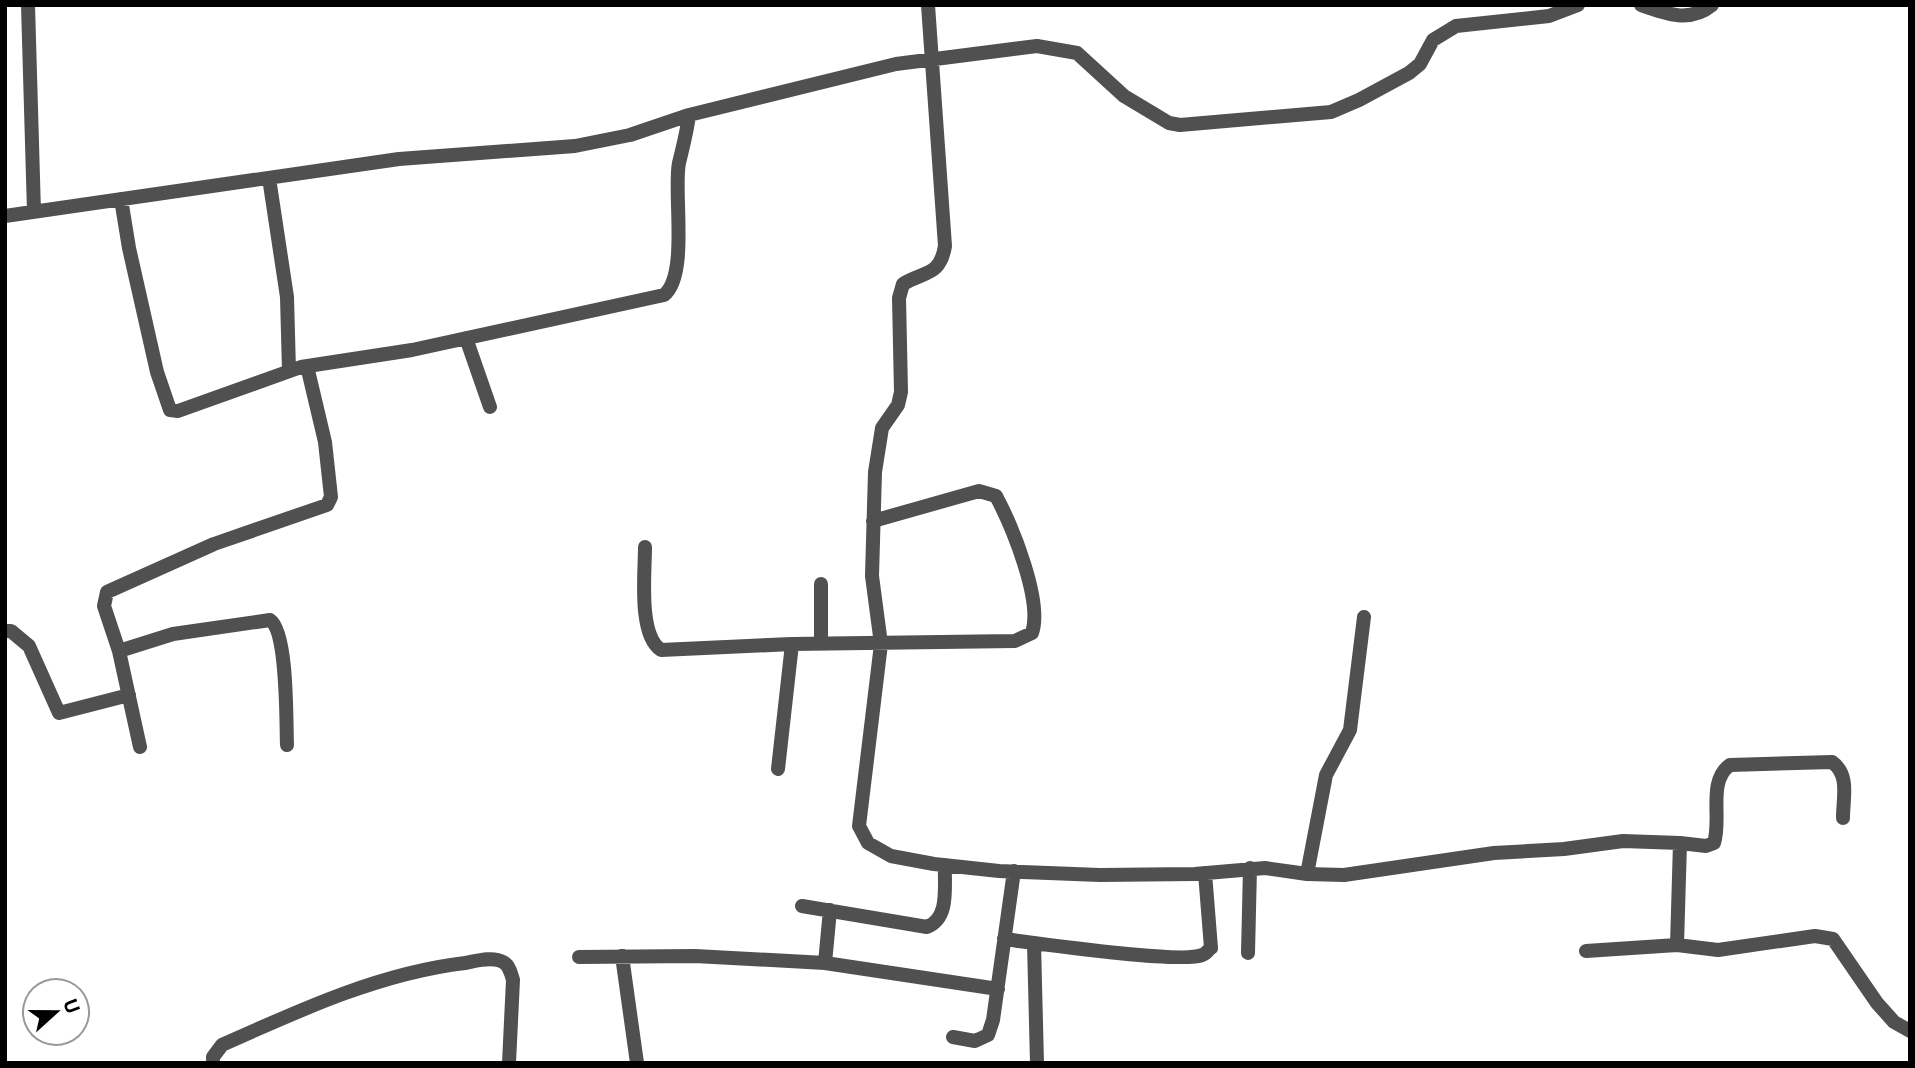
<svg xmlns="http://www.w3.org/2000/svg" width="1915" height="1068" viewBox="0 0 1915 1068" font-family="'Public Sans',sans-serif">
<rect width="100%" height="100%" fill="#fff"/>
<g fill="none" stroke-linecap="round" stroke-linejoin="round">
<!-- minor -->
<path stroke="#505050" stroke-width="14" d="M28,5L34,212
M928,5L945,246C940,276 925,271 903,284L899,298L901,392L898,405L882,428L875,472L872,576L881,644L859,826L868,843L891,856L934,864L999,871L1100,875L1195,874L1265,868L1307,874L1344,875L1494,853L1564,849L1623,841L1680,843L1677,945L1718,950L1815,936L1833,939L1877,1003L1894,1022L1910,1031
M1641,5C1666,14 1690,23 1712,5
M269,178L287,297L289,371
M121,199L129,248L157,372L170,410L178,411L301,367L412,350L664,295C689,275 673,191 679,163C683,146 687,132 689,115
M5,216L399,159L575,146L630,135L689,115L896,64L1037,46L1077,53L1124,96L1169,123L1180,125L1331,112L1359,100L1409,73L1420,64L1433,40L1456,26L1549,16L1578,5
M466,338L490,407
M645,547C645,573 638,635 661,650L792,644L1015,641L1032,633C1043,601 1012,526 996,496L979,491L873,521
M821,584V644
M5,631H11L29,646L59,713L129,695
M119,651L173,634L270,620C288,632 286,722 287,745
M140,747L119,651L104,606L107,592L214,544L327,505L331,497L325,442L307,366
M778,769L792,644
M1680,843L1706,846L1714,843C1722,819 1707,781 1730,765L1832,762C1850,775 1843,797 1843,818
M1307,874L1326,775L1350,730L1364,617
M802,906L927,927C950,918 944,887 945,865
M1004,939C1035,943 1182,964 1202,955C1206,954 1208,950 1211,948L1205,873
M1034,943L1037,1063
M1586,951L1677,945
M1248,953L1250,868
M622,956L637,1063
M579,957L695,956L825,963L998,989
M825,963L830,910
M953,1037L975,1041L988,1035L993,1020L1014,871
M213,1063V1057L222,1045C300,1010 380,973 465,963C476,961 493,956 503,962C509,965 511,973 513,980L509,1063"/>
</g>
<!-- border -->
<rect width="1915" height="1068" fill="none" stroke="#000000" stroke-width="14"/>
<!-- north arrow -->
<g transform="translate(56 1012) rotate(69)"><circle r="33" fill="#ffffff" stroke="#999999" stroke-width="2"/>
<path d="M0-5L12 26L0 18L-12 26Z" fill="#000000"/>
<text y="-10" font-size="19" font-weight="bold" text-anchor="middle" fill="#000000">U</text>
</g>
</svg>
